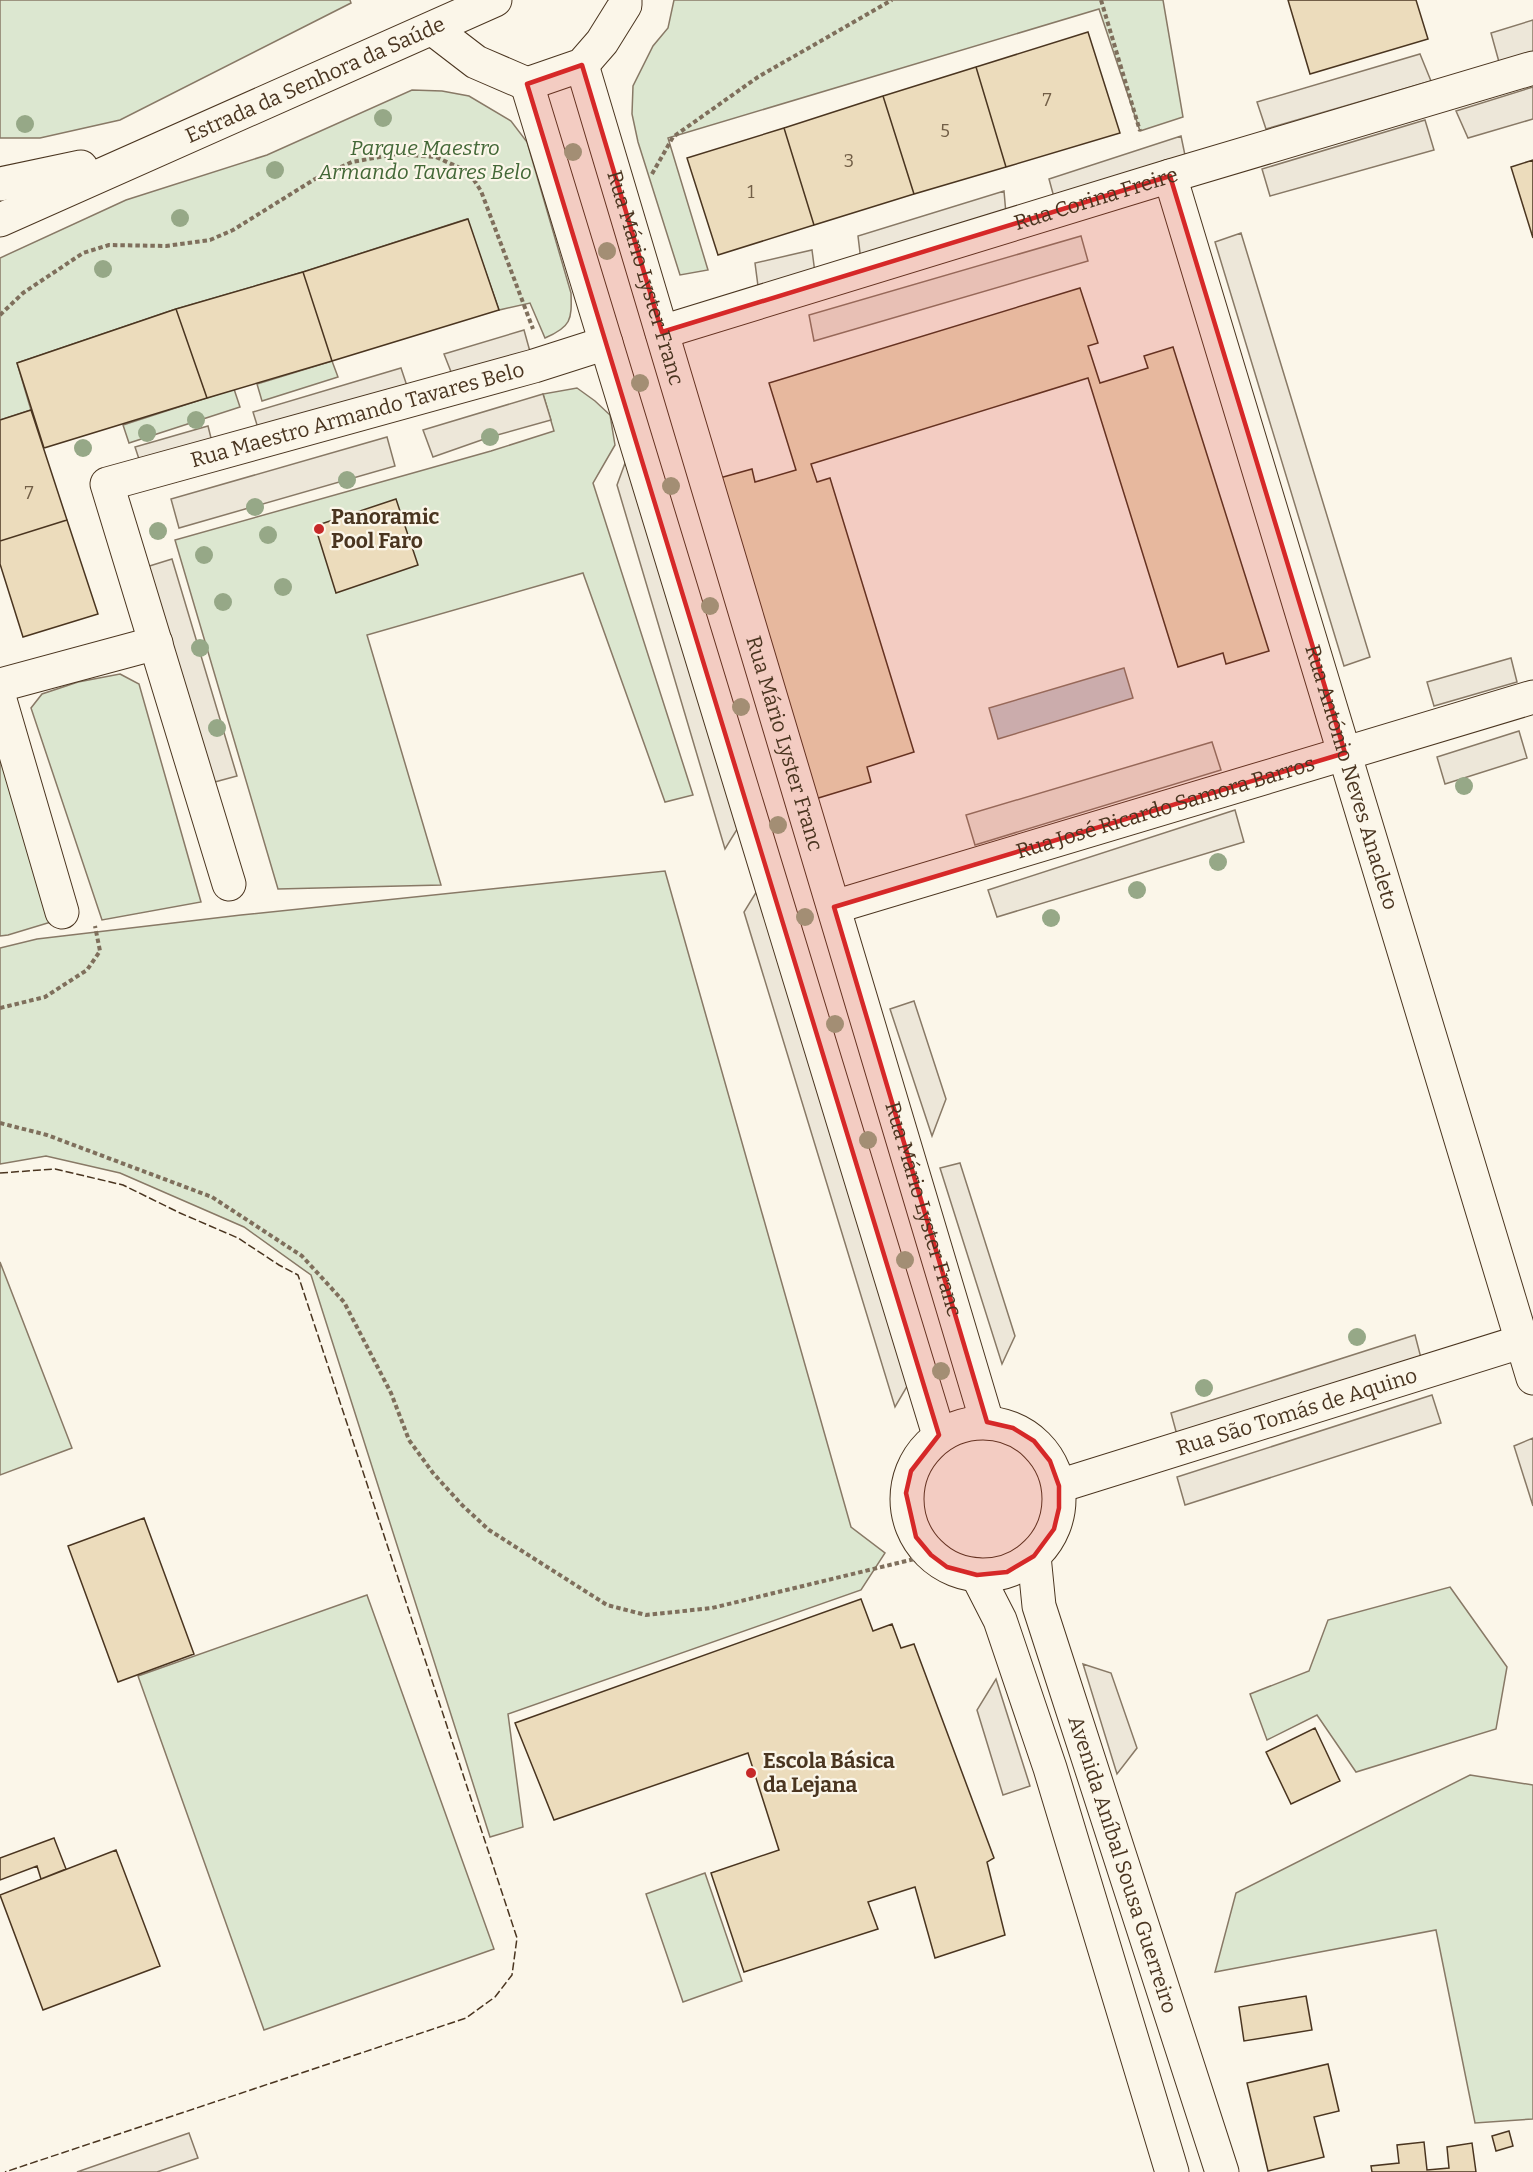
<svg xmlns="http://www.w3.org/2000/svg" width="1533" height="2172" viewBox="0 0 1533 2172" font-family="Bitter,serif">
<rect width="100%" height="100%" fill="#fbf6e9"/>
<!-- green -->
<path fill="#dce7d0" stroke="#887966" stroke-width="1.5" d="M0,0H350L351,3L120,120L40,138H0Z
M674,0H1163L1183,117L1140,131L1099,9L668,138L708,270L680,275L638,142L632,114L633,86L653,46L668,28Z
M412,90L442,91L469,96L511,121L527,142L571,293C572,320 571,327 545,338L530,303L499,310L467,219L303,272L176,309L17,363L31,410L0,420V258L126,200L267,155Z
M332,361L338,377L262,401L257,384Z
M577,388L595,401L610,415L615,445L593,483L693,795L665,802L583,573L367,635L441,885L278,889L175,540L491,451L554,431L543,394Z
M234,389L240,407L129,443L123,425Z
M120,674L139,684L201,902L102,920L31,708L42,694L78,682Z
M0,755L51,922L8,935L0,936Z
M665,871L851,1527L885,1553L861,1590L508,1714L523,1827L490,1837L311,1275L244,1227L120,1173L46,1156L0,1164V948L37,939L241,915Z
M0,1262L72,1448L0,1475Z
M1450,1587L1507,1667L1496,1729L1356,1772L1317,1715L1267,1740L1250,1694L1309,1671L1328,1620Z
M367,1595L494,1949L264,2030L138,1676Z
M1470,1775L1533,1785V2119L1475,2123L1436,1930L1215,1972L1236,1893Z
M705,1873L742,1981L683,2002L646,1894Z"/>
<!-- parking -->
<path fill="#ede7d9" stroke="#887966" stroke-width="1.5" d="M1533,20V52L1499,62L1491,33Z
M1420,54L1431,81L1266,129L1257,102Z
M1533,87V119L1468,138L1456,111Z
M1425,120L1434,150L1270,196L1262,169Z
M1181,136L1186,160L1055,201L1049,179Z
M1004,191L1006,214L861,261L858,236Z
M1241,233L1370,657L1344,666L1215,242Z
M1081,236L1088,261L814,341L809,315Z
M812,250L815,273L758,286L755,263Z
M524,330L534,366L457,387L444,354Z
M401,368L410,395L262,441L253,412Z
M543,394L551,420L490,437L433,457L423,430Z
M208,426L215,454L144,474L135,447Z
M387,437L395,466L179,528L171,499Z
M628,455L741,823L725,849L617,485Z
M172,559L237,776L211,783L143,568Z
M1511,658L1517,682L1434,706L1427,682Z
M1519,731L1527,758L1445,784L1437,757Z
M1212,742L1221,770L975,845L966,815Z
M1235,810L1244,842L997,917L988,890Z
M763,881L912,1378L895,1407L744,912Z
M914,1001L946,1099L932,1136L890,1009Z
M960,1163L1015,1336L1002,1364L940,1168Z
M1415,1335L1421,1358L1177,1435L1171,1413Z
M1432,1395L1441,1423L1185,1505L1177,1477Z
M1533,1438V1506L1514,1446Z
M1083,1664L1111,1673L1137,1748L1117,1774Z
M996,1679L1030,1786L1003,1795L977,1710Z
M189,2133L198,2158L157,2172H77Z"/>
<!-- water -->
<path fill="#c9cecd" stroke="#887966" stroke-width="1.5" d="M1124,668L1133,698L998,739L989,708Z"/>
<!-- building -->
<path fill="#ecdcbc" stroke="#4a3520" stroke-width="1.5" d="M1288,0H1416L1428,39L1310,74Z
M1088,32L1120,133L1006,167L976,67Z
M976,67L1006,167L914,194L883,96Z
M883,96L914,194L814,225L784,128Z
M784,128L814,225L718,255L687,158Z
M1533,160V238L1511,167Z
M468,219L499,310L332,361L303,272Z
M303,272L332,361L207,398L176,309Z
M1080,288L1098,343L1088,346L1100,383L1148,368L1144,356L1173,347L1269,651L1226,664L1223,653L1178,667L1088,378L811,464L817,482L830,478L914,752L867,767L871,782L815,799L716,479L752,469L755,482L796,470L769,383Z
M176,309L207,398L44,448L17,363Z
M31,410L67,520L0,541V420Z
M396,499L418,565L336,593L315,526Z
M67,520L98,614L23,637L0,564V541Z
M144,1518L194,1654L118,1682L68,1546Z
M861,1599L873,1631L892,1624L901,1648L914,1644L994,1858L987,1862L1005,1935L935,1958L915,1887L868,1902L878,1929L744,1972L711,1873L779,1850L748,1753L554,1820L515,1723Z
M1315,1728L1340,1781L1291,1804L1266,1752Z
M54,1838L66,1869L41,1879L37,1866L0,1880V1858Z
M116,1850L160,1966L43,2010L0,1895Z
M1306,1996L1312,2030L1244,2041L1239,2007Z
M1328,2064L1339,2111L1314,2117L1324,2157L1268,2171L1247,2083Z
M1509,2131L1513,2146L1496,2151L1492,2136Z
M1424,2142L1427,2170L1449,2168L1447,2147L1472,2143L1476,2172H1372L1371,2166L1399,2163L1397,2145Z"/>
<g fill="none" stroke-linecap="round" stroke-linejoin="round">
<defs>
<g id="street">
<path d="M433,29L476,62L527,84L582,65L602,42L625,5V0"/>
<path id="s1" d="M582,65L987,1422"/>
<path d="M527,84L939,1435"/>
<path id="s2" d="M1170,176L1533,1378"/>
<path id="s3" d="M662,332L1170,176L1533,68"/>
<path d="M0,685L156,643"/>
<path d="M0,700L62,912"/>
<path id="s4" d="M229,884L107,484L534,366L606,343"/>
<path id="s5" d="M834,907L1533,697"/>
<circle cx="983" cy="1499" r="76"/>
<path id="s6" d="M1059,1486L1533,1338"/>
<path id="s7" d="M1034,1556L1039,1606L1222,2172"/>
<path d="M977,1575L1000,1620L1050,1768L1172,2172"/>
</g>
<g id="secondary">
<path d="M0,184L81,167"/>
<path id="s8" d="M0,220L495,0"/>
</g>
</defs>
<!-- street casing -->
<use href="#street" stroke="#4a3520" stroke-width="35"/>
<!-- secondary casing -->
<use href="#secondary" stroke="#4a3520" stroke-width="35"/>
<!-- path -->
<path stroke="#7f6f5c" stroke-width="4" stroke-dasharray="4.5 3" stroke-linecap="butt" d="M1101,0L1140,131
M652,174L673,137L758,77L892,0
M0,315L23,293L83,253L109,245L166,246L210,240L233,230L315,179L352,162L396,154L436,157L469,172L481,191L533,329
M0,1008L45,997L87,970L100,951L95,926
M0,1123L47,1135L212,1197L302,1256L344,1302L391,1393L409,1440L433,1473L462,1505L489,1530L607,1605L646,1615L712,1608L931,1555"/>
<!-- street -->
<use href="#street" stroke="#fbf6e9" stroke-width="33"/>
<!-- secondary -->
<use href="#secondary" stroke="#fbf6e9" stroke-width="33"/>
<!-- fence -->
<path stroke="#4a3520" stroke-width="1.5" stroke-dasharray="8 3" stroke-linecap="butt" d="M0,1173L55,1169L123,1185L180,1213L238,1238L279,1265L298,1275L517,1938L512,1975L495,1997L466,2018L5,2172"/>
</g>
<!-- trees -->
<g fill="#96a887">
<circle cx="383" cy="118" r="9"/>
<circle cx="25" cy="124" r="9"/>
<circle cx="573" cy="152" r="9"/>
<circle cx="275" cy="170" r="9"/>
<circle cx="180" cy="218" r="9"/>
<circle cx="607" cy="251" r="9"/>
<circle cx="103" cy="269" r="9"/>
<circle cx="640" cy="383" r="9"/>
<circle cx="196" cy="420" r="9"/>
<circle cx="147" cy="433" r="9"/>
<circle cx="490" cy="437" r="9"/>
<circle cx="83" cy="448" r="9"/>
<circle cx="347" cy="480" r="9"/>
<circle cx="671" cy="486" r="9"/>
<circle cx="255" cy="507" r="9"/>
<circle cx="158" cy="531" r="9"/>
<circle cx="268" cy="535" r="9"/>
<circle cx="204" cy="555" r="9"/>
<circle cx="283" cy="587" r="9"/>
<circle cx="223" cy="602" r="9"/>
<circle cx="710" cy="606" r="9"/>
<circle cx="200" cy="648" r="9"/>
<circle cx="741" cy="707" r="9"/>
<circle cx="217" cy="728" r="9"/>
<circle cx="1464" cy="786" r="9"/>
<circle cx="778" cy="825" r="9"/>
<circle cx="1218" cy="862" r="9"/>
<circle cx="1137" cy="890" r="9"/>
<circle cx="805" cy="917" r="9"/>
<circle cx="1051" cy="918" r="9"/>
<circle cx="835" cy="1024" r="9"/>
<circle cx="868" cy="1140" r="9"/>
<circle cx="905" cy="1260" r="9"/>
<circle cx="1357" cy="1337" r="9"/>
<circle cx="941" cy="1371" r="9"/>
<circle cx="1204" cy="1388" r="9"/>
</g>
<!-- marked area -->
<path fill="#d62828" fill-opacity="0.2" stroke="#d62828" stroke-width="4.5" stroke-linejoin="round" d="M582,65L662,332L1170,176L1345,753L834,907L987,1422L1013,1428L1034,1441L1050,1461L1059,1486V1508L1054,1529L1034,1556L1007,1572L977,1575L947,1567L931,1555L916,1537L906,1493L911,1471L939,1435L527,84Z"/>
<!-- markers -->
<g fill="#c62828" stroke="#fbf6e9" stroke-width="2">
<circle cx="319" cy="529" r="6"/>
<circle cx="751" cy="1773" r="6"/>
</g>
<g text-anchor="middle" stroke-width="4.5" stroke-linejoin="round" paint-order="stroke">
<!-- number labels -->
<g font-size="18" fill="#725f47">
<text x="1047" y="106">7</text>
<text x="945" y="137">5</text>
<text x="849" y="167">3</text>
<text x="751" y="198">1</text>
<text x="29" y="499">7</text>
</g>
<!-- street labels -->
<g font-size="21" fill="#4a3520" stroke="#fbf6e9">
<text dy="7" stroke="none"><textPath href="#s8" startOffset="345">Estrada da Senhora da Saúde</textPath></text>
<text dy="7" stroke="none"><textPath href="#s3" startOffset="454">Rua Corina Freire</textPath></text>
<text dy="7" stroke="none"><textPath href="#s1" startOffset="222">Rua Mário Lyster Franc</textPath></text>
<text dy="7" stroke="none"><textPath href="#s4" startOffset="678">Rua Maestro Armando Tavares Belo</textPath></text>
<text dy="7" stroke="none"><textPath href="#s1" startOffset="708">Rua Mário Lyster Franc</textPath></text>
<text dy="7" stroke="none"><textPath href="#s2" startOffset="628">Rua António Neves Anacleto</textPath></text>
<text dy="7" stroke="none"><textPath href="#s5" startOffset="346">Rua José Ricardo Samora Barros</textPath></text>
<text dy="7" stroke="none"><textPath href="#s1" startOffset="1194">Rua Mário Lyster Franc</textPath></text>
<text dy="7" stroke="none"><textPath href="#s6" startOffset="249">Rua São Tomás de Aquino</textPath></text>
<text dy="7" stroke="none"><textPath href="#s7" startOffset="322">Avenida Aníbal Sousa Guerreiro</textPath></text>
</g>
<!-- park labels -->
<g font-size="21" font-style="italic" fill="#436837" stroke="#fbf6e9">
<text x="425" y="155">Parque Maestro<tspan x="425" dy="24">Armando Tavares Belo</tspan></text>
</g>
<!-- poi labels -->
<g font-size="21" font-weight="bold" fill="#4a3520" stroke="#fbf6e9" text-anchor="start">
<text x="331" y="524">Panoramic<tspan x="331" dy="24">Pool Faro</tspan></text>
<text x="763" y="1768">Escola Básica<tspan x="763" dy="24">da Lejana</tspan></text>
</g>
</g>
</svg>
